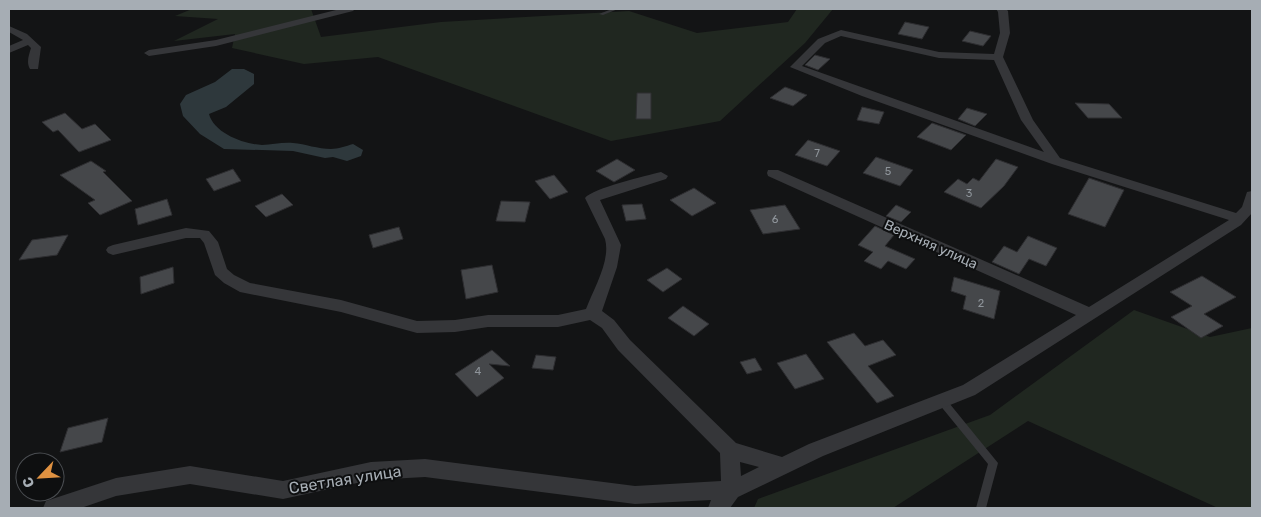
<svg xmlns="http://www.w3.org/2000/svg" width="1261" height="517" viewBox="0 0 1261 517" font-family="Rubik,sans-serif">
<rect width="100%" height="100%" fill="#131415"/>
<!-- green -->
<path fill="#202720" d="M192,9H311L321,37L441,22L629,11L697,33L788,22L797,9H833L805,43L720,121L611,141L378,57L304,64L232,48L235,34L174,41L218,19L175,16Z
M1134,310L1210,337L1252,328V508H1218L1028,421L893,508H754L758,499L990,415Z"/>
<!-- water -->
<path fill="#2e383c" d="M232,69H244L254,74V84L226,107L209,114C214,133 243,144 262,145C272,145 282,142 293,143C305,144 318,149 331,149C338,149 346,146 353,144L363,150L361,156L347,161L333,157L325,158L293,151L224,149L200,134L183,116L180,104L186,95L215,82Z"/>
<!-- building -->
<path fill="#45474a" stroke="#2e2e31" d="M905,22L929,27L922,39L898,34Z
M970,31L991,36L983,46L962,41Z
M815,55L830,59L818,70L805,65Z
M785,87L807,95L793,106L770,98Z
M637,93H651V119H636Z
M1075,103L1109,104L1122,118H1088Z
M862,107L884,112L879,124L857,120Z
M967,108L987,114L975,126L958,119Z
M65,113L82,129L95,124L111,140L79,152L58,130L53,132L42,122Z
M932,123L966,135L951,150L917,137Z
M808,140L840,151L827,166L795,155Z
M876,157L913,170L900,186L863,173Z
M617,159L635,170L614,182L596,171Z
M996,159L1018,167L1004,186L981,208L944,192L958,179L967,184L973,178L979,181Z
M91,161L106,171L103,172L132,201L100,215L88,203L95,200L60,175Z
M233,169L241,181L214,191L206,179Z
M554,175L568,192L550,199L535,181Z
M1089,178L1124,190L1105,227L1068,214Z
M694,188L716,203L692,216L670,200Z
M282,194L293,205L266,217L255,206Z
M167,199L172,215L138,225L135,209Z
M501,201L530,202L525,222L496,221Z
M642,204L646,219L626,221L622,205Z
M785,205L800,229L763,234L750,210Z
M896,205L911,212L901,222L886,216Z
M875,226L894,235L885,246L915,259L906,269L888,261L881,269L864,261L873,252L858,245Z
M399,227L403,239L373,248L369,235Z
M68,235L57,255L19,260L32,240Z
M1028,236L1057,248L1046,266L1029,259L1019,274L992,262L1004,246L1017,252Z
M492,265L498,292L466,299L461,270Z
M173,267L174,283L141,294L140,277Z
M667,268L682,279L663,292L647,280Z
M1202,276L1236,297L1204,314L1223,326L1201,338L1171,317L1192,306L1170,292Z
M954,277L1000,291L994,319L963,309L966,296L951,291Z
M683,306L709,324L694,336L668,318Z
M854,333L865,346L883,340L896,355L868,366L894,396L877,403L827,342Z
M492,350L510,366L489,364L504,378L477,397L455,374Z
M806,354L824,379L795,389L777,363Z
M536,355L556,357L553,370L532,368Z
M755,358L762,370L747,374L740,362Z
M108,418L102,442L60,452L68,428Z"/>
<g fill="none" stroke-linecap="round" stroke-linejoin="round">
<!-- lane -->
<path fill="#353639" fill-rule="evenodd" d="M612,9H618L603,15L599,14Z
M942,397L945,398L998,463L986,508H976L988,464L939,404L937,401L939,398Z"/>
<!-- street -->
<path fill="#353639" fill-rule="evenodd" d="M340,9H355L353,11L216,46L149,56L144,53L149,50L216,40Z
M996,9H1006L1008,11L1010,33L1003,57L1033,120L1060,158L1236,213L1242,207L1247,192L1252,191V213L1241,225L975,395L823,456L738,497L730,508H708L711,500L635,504L425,477L371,480L283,499L190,484L116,496L81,508H43L46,501L116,478L190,466L283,481L371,462L425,459L635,486L721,481L720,453L618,350L602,328L590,320L558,327H488L455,332L417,333L341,312L240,292L224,283L215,275L204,243L200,238H186L113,255L108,253L106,250L108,247L113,245L186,228L209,231L218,242L227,269L234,275L250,283L341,300L417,321L455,320L488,315H558L586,309C594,288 611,260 605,239L585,198C593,188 646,176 661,172L668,176L666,179L600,200L621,245L617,267L602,311L614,320L630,340L736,443L782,457L809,444L963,385L1076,315L768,176L767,173L768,170H778L1089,307L1229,220L1052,164L862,96L790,67L818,39L841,30L939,52L994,54L1000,33L998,12ZM841,36L939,58L994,60L1021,120L1044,152L802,66L825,43ZM740,462L759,467L741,476Z
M9,26L27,34L41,47L38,69H30C26,62 29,55 31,48L28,45L9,53V46L23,40L9,32Z"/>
</g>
<g text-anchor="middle" stroke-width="4" stroke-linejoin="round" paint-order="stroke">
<!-- number labels -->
<g font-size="11" fill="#8e949a">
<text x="817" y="157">7</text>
<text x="888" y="175">5</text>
<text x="969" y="197">3</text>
<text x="775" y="223">6</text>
<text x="981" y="307">2</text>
<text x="478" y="375">4</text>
</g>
<!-- street labels -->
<g font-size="14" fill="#a6adb4" stroke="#0e0f10">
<text transform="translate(931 244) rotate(24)" y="5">Верхняя улица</text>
</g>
<!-- near-street labels -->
<g font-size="16" fill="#a6adb4" stroke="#0e0f10">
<text transform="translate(345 479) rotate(-9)" y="6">Светлая улица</text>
</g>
</g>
<!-- border -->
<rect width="1261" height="517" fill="none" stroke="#a6adb4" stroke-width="20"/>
<!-- north arrow -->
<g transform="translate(40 477) rotate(245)"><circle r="24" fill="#0e0f10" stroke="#4b4e52"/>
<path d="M0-4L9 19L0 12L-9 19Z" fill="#df9141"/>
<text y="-8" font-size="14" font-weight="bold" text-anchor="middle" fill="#a6adb4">С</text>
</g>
</svg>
